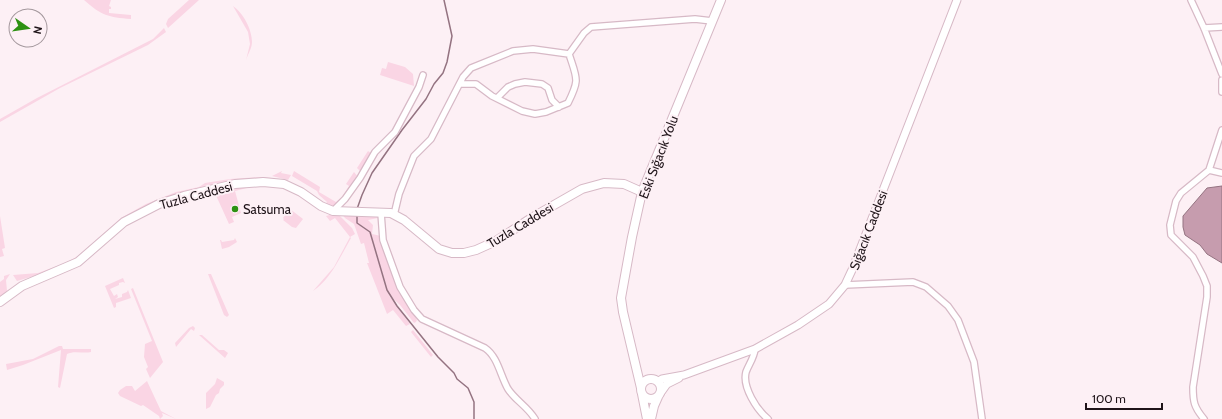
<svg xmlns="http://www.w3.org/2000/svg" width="1222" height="419" viewBox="0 0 1222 419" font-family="Cabin,sans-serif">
<rect width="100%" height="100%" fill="#fdf0f5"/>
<!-- green -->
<path fill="#fad5e4" d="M84,0H111L109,6L111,7V9H109V13L131,15V19C108,17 102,16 84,0Z
M189,0H199L168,28L166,24L168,19Z
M233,6C243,13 252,29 252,42C252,48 248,54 246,60L250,44L248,32Z
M164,28L166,32L148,45L60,88L0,122V119L37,98L153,39Z
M388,62L405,67L413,74L414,86L380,75L382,68L386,69Z
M368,151L371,153L361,172L357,168Z
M282,171L281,173L291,175L288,180L272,176Z
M294,171L320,187L319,192L336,202L342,197L349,186L346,184L354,172L358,177L345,197L333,207L324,206L327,202L319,195L317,191L292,176Z
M261,177L272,178V180C228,186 180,186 141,209L80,258L62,267V265L78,256L121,218L146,204L176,192L199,187L205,183L230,179Z
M251,184V187L235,191L241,213L232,217L234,222L229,224L214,191L244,187Z
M290,209L303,219L296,228L292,227L283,220L284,219L283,218Z
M337,213L352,228L355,234L350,237L351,238C340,257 331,279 313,291L334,267L350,237L335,218L330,221L326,216Z
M341,213H372L378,218L368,220L373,225L372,234L381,236L389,264L396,284L417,320L416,322L414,323L400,305L388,294L410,324L406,326L393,310L387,314L367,263H369L364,243L361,244L354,224L345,218Z
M0,216L5,248L2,249L4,256L0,257Z
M235,238L237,242L229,247L222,249L220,240H221L222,242L234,240Z
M57,266L58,269L17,281L13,275L38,273Z
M10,274L6,280L7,291L0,298V282L4,279V276Z
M208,274H211L229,315L227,317L224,315Z
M123,278L125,283L123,282L119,283V285L110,289L114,296L117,294L118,297L115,299L122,297V294L127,292L128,290L131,298L116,303V307L114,308L105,286Z
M133,288L163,362L150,378L146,369L148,367L144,357L145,344L152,341L131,289Z
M193,326L195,328L194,331L191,329L176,347L175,343L189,328Z
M413,330L433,355L431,357L411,332Z
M199,335H202L219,350H224L228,353L225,358Z
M59,346H62L63,349H91V352C84,354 74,350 67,354L60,388L58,387L61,350L23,365L7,370L6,364L33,359Z
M217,378L224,382V385L220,389L219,393L216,395L210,407L206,409V393L215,384Z
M147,381L161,411L176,419L162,413L163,416L160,419L159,416L143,405L141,406L120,396L118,393L120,390L126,386H132L135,391Z"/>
<!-- water -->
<path fill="#c69cae" stroke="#947381" d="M1222,186V263L1207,254L1200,245L1185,235L1183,227V216L1207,188Z"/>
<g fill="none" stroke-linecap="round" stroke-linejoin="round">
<!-- stream -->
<path stroke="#947381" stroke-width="1.5" d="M357,209L362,195L372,173L402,130L426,99L434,84L443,73L447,62L452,36L444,0
M357,215V223L370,232L387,290L397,306L438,357L454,373L457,379L468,388L474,402V419"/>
<defs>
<path id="minor" d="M1191,0L1204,28L1222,74
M1204,28L1222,27
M1222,80V92
M460,84H476L492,96L522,111L535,114L546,112L568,103C580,79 577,79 569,54
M497,98L508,87L515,84L525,82L542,84L548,88L552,100L559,107
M1222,130L1209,170L1222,173
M333,211L345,199L360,178L375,152L395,132L419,87L423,75
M381,213L383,240L400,287L414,310L422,319L485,348C498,357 500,375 508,389C515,400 528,407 535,419
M394,215L399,194L414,156L431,139L463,77L471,68L513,51L533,49L569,54L584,33L591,27L695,19L712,21
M845,285L913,282L926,287L948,306L958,320L974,362L982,419
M755,349C754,358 749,364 746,372C742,387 757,410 768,419
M1204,419C1194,407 1193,402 1193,387L1207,297V286L1203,276L1193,257L1171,235L1170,225L1176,201L1181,193L1209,170"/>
<path id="tertiary" d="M659,381L662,379L684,375L755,349L798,325L829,304L845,285L852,270L957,0
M662,391L667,384L679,378"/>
<path id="secondary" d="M0,302L22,286L78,262L124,222L159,204L184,196L235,184L263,182L284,184L301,192L321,206L333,211L391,213L404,220L439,249L452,253H464L476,250L496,241L533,217L582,189L604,183L624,184L642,192
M641 389a10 10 0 1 1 20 0a10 10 0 1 1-20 0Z
M641,388L623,312L621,298L632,237L642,192L721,0
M642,394L647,419
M651,419L654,406L658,397"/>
</defs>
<!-- minor casing -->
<use href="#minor" stroke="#d7b9c6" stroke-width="8"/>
<!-- tertiary casing -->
<use href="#tertiary" stroke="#d7b9c6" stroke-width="9"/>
<!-- secondary casing -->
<use href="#secondary" stroke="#d7b9c6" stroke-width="10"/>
<!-- minor -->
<use href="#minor" stroke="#fff" stroke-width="5.5"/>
<!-- tertiary -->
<use href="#tertiary" stroke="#fff" stroke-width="7"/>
<!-- secondary -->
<use href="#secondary" stroke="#fff" stroke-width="8"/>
</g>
<!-- markers -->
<circle fill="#2d9112" stroke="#fdf0f5" stroke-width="1.5" cx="235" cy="209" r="4"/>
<g text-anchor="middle" stroke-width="4" stroke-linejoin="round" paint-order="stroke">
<!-- street labels -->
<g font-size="13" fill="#1f1419" stroke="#fdf0f5">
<text transform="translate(658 157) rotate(-69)" y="5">Eski Sığacık Yolu</text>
<text transform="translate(196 195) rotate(-15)" y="5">Tuzla Caddesi</text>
<text transform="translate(520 225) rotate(-31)" y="5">Tuzla Caddesi</text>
<text transform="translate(868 230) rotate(-69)" y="5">Sığacık Caddesi</text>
</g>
<!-- poi labels -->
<g font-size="13" fill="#1f1419" stroke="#fdf0f5" text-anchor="start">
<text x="243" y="214">Satsuma</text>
</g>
</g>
<!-- north arrow -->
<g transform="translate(28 28) rotate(103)"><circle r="19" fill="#fdf0f5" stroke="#a4989d"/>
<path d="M0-3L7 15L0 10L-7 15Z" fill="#2d9112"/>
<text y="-6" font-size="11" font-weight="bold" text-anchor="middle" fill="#1f1419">N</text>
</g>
<!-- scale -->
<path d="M1086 403v6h76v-6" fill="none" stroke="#1f1419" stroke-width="2"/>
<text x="1092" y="403" font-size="12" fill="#1f1419" stroke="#fdf0f5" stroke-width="3" paint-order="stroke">100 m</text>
</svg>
